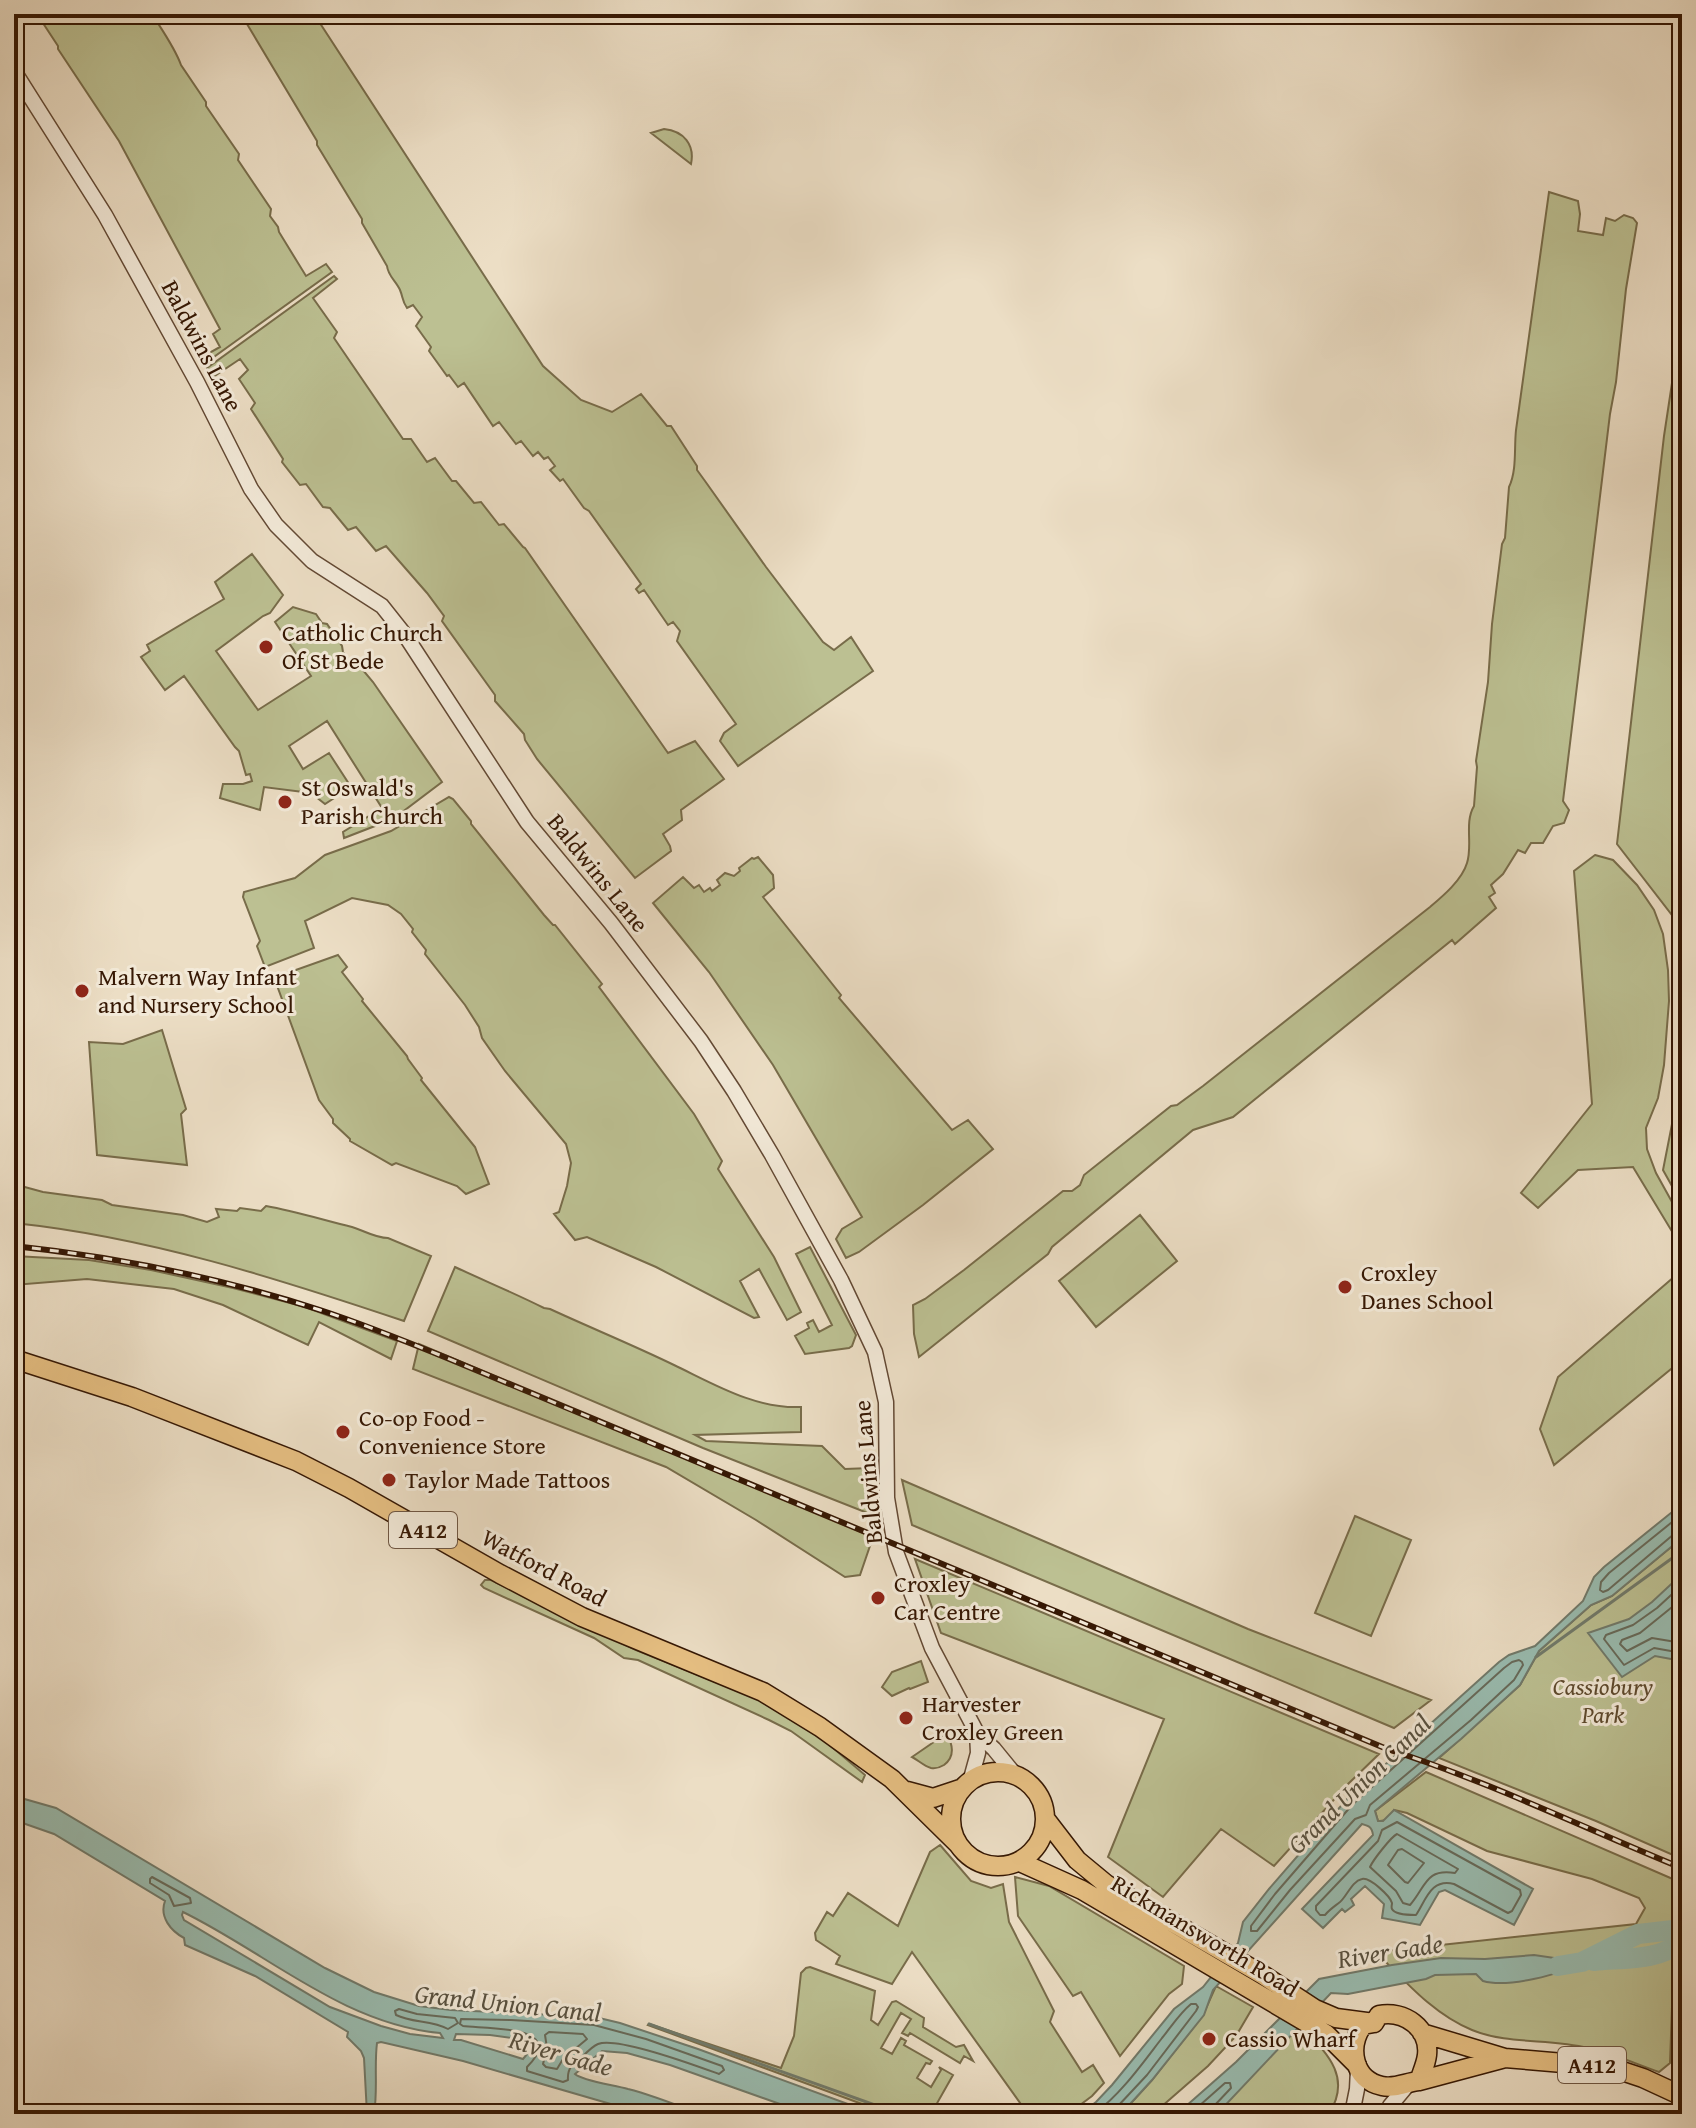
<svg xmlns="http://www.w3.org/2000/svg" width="1696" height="2128" viewBox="0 0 1696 2128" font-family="'Gentium Book Plus',serif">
<rect width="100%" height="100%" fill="#ecdec5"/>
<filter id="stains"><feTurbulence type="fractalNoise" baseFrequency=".0025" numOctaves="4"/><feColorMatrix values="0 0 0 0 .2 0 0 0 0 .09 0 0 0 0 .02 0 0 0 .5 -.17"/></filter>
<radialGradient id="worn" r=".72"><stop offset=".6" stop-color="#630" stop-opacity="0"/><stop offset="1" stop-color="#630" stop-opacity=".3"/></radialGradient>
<!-- green -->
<path fill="#bcc092" stroke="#786c4a" stroke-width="2" d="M37,14H152C162,30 175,48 181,65L206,102V106L239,154L238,160L271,209L270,216L278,227L279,232L306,276L326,264L332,272L204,364L200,358L220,347L213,334L220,329L119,141L58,49V46Z
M241,14H314L543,366L581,400L612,412L641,394L667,426H671L697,466V470L705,481L766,567L823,642L834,650L851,637L873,671L738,766L720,741L724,733L736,724L677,641L680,631L673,622L668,625L644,590L639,593L636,589L641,584L589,511L584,508L563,479L560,481L550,470L555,466L548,457L544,459L538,452L533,456L521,441L516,444L499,422L493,426L464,383L458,387L449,375L447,376L429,351L431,347L416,326L422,317L413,305L407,308C402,301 403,297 400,290C396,281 388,276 387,266L362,223V219L317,145V141Z
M664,129C684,131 695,145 691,164L651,133Z
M1549,192L1578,201L1580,214L1578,231L1603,235L1606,218L1615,221L1624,215L1633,218L1637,223L1626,289L1616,382L1610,414L1563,801L1569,810L1564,823L1553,826L1543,843H1531L1525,853L1518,850L1503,874L1491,885L1495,893L1489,897L1496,908L1455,944L1452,940L1233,1117L1193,1130L1052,1247L1048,1254L919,1357L914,1334L913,1305L925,1299L964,1270L1063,1191H1072L1080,1185L1084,1175L1171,1106L1177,1105L1203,1086L1430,907C1443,896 1462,880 1467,863C1473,845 1464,823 1474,806L1477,767L1476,761L1488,682L1492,624L1502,544L1505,538L1509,487C1517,470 1514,449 1516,430Z
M334,276L337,279L313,298L337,332L334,338L403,439H411L427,462L435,458L452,481H456L474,503L481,502L499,525L504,524L523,547L525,548L668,753L695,741L724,779L681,810L682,820L663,834L670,846L671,851L635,878L537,759L525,740L524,734L495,701V695L442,621L444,616L427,593L386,546L376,551L356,527L348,530L330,508L323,507L306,484L300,485L282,462L283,459L251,409L255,403L239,379L248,370L240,359L213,377L207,368Z
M1682,317V928L1617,844L1664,436Z
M252,554L283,595L270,613L263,616L216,651L258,710L311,676L275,622L293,607L316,614L322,623L327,624L342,646L343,652L350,661L357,663L373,682L442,782L393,819L344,838L343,832L382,808L327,721L289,746L303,769L329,753L351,787L325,804L311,793L264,787L260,810L220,798L223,784H243L252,781L250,774L246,775L239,751L235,747L184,676L165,690L141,657L150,651L147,645L224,599L215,582Z
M449,797L453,799L471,821V824L544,915L553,925H555L602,984L599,987L694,1114L722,1161L718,1169L774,1257L801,1312L787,1320L759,1269L740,1281L759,1317L754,1318L656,1267L587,1237L575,1240L554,1214L559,1212L567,1186L571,1163L566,1144L505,1071L482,1038L479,1027L465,1005L425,954L426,950L412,932L413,929L401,914L388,905L352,898L305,921L314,948L265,967L257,946L260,941L243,897L244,892L295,878L325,855L391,831Z
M1595,855L1613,860L1637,885L1654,910L1663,934L1668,970L1669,1001L1664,1065L1658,1098L1646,1128L1647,1149L1656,1173L1682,1220V1248L1633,1167L1578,1170L1538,1208L1521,1193L1592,1104L1574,871Z
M758,857L773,875L774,888L763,897L841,995L839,998L952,1130L968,1120L993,1149L923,1205L859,1252L846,1258L836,1239L842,1229L862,1217L773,1065L709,972L653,903L683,877L694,888L699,885L704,892L710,888L712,891L720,885L717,880L725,873L734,876L740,871L739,868L752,858L754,859Z
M338,955L347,967L342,972L363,999L362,1001L407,1056L408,1059L422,1078L421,1080L475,1147L489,1184L466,1194L457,1186L396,1163L392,1165L350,1141V1139L333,1123V1119L319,1100L275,980L276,977Z
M162,1030L186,1109L181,1114L187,1165L97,1155L89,1042L123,1044Z
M1682,1073V1204L1663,1170Z
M21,1186L43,1192L102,1200L112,1205L183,1215L207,1222L219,1217L216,1209L237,1211L240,1208L261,1211L266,1206C295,1211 323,1220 352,1227C363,1230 375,1238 388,1238L431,1256L404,1321C276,1278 148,1237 14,1223V1188Z
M1140,1215L1177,1261L1096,1327L1059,1281Z
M810,1247L856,1335L852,1346L849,1348L805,1354L795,1336L809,1328L807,1323L813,1320L819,1332L832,1325L796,1254Z
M14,1256L89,1260L151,1270L233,1288L305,1307L397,1341L391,1359L319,1322L308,1345L223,1305L174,1289L87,1279L14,1285Z
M455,1267C485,1281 514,1293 544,1308L550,1309C591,1328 633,1345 674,1365C714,1384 755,1409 801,1407V1432L695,1435L706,1441L822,1446L845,1469L870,1468V1514L703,1448L428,1331Z
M1682,1270V1360L1554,1465L1540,1429L1558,1377Z
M419,1344L873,1537L860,1575L845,1577L756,1520L666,1467L413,1369Z
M902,1480L1248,1629L1431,1700L1394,1728L912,1525Z
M1355,1516L1411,1540L1371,1636L1315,1613Z
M1682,1538V1859L1596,1821L1439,1758L1520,1685L1539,1651L1591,1605L1612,1596Z
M915,1559L1379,1754L1348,1784L1274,1866L1221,1829L1163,1897L1108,1857L1164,1719L941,1633Z
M485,1580H491L636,1650L753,1697L794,1720L826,1742L865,1775L862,1782L791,1731L769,1720L638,1660L624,1658L594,1638L484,1588L481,1585Z
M921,1661L928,1682L910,1689L909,1688L892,1696L882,1687L892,1672Z
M947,1733C952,1744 956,1756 944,1765C939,1768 936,1769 931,1768C924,1766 918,1760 912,1757Z
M1426,1772L1682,1883V1982L1672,2007L1670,2063L1659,2072C1636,2064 1612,2053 1588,2048C1550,2038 1508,2045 1472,2030C1433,2014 1405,1981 1376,1952L1636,1924L1645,1908L1639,1898L1592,1879L1487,1851L1407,1813L1394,1810C1390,1817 1386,1822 1378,1821L1375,1811Z
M940,1845L971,1881L991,1888L1003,1884L1009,1922L1054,2011L1050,2022L1082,2072L1093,2065L1104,2083L1092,2096L1068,2114H1028L912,1952L892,1984L836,1964L840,1956L816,1940L815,1933L827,1912L833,1916L848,1893L898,1926L930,1852Z
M1015,1877L1049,1886L1184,1966L1182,1984L1169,1994L1120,2056L1081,1992L1073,1996L1018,1916Z
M810,1967L875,1991L871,2020L878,2025L892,2002L896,2001L924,2018L923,2027L956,2047L964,2045L973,2061L964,2056L960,2063L910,2033L908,2036L902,2033L911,2019L901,2013L881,2048L892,2054L901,2038L906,2041L904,2045L932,2061L930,2064L926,2063L917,2078L931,2087L941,2070L939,2067L953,2075L936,2105L972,2114H889L648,2025L649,2024L781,2068L794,2036L801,1973L806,1968Z
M1216,1986L1253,2007L1236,2036L1208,2066L1153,2114H1121L1152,2080L1203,2015Z
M1297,2022C1323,2050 1354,2074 1329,2114H1213Z
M361,2105L360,2114H241L255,2110Z"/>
<!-- water -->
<path fill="#99bcb0" stroke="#717a6b" stroke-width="2" fill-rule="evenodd" d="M1682,1504V1538L1612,1596L1591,1605L1539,1651L1520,1685L1461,1739L1375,1811L1378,1821H1383L1394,1810L1533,1889L1514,1925L1445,1890L1439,1892L1420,1925L1382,1918L1384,1904L1365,1886L1351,1899L1354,1905L1345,1912L1342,1909L1323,1928L1302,1909L1373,1835C1372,1827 1369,1826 1362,1824L1213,1990L1204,2015L1152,2080L1121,2114H1080L1096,2102L1112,2085L1174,2009L1203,1987L1238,1943L1243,1922L1269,1889L1347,1799L1499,1662L1509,1655L1535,1646L1583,1601L1594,1577L1604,1567Z
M1682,1574V1661L1655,1656L1622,1677L1588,1633L1629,1619L1652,1602Z
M14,1796L56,1808L325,1968L374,1992L419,2006L451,2010L595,2017L620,2023L698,2049L875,2114H808L670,2065L627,2053L602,2051L575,2074C582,2081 615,2085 628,2089C652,2095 677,2105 700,2114H645L463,2061L381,2042L377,2043C374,2067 378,2090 374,2114H367L364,2058L361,2051L347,2037L348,2032L255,1976L185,1945L184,1938C171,1931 159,1917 165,1901L54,1834L14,1820ZM183,1912C267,1953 343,2024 440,2033L443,2038L410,2034L381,2026L330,2007L184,1920L182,1915ZM456,2034L490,2035L525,2040L529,2046L528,2053L523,2059L461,2040H454Z
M1534,1955L1582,1962C1561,1975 1507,1988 1483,1981L1476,1974L1435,1975L1426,1979L1348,1994L1331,1993L1217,2114H1177L1236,2062L1319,1979L1392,1965L1441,1958L1485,1959Z"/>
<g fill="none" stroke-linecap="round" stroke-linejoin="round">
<!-- shore -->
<path stroke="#676a5a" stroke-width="2" d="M1682,1514L1609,1573L1601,1582L1600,1590L1603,1592L1608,1590L1674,1534L1682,1532
M1682,1585L1657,1608L1633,1625L1606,1635L1604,1639L1624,1665L1654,1648L1682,1653
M1682,1599L1640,1633L1622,1640L1620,1644L1627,1651L1652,1638L1682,1643
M1519,1660L1522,1662L1523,1665L1514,1680L1471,1720L1370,1805L1366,1815L1355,1819L1290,1890L1257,1931H1251V1926L1275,1894L1352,1805L1504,1668L1512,1662Z
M1397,1822L1520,1890L1521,1895L1512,1911L1508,1913L1454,1884C1431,1878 1426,1900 1416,1915C1410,1915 1395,1915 1392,1909C1391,1907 1392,1905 1392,1903C1390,1896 1370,1877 1362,1879C1352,1881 1347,1896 1340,1902C1335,1906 1330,1909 1325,1915H1320L1316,1910V1906L1378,1841L1382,1830Z
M1397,1834L1458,1869L1455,1873C1425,1868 1426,1887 1410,1905L1403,1903L1396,1891L1370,1867C1373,1860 1391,1837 1397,1834Z
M1402,1849L1424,1863L1408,1883L1405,1882L1388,1865L1398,1850Z
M152,1877L190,1898L191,1903L174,1906L169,1895L150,1883V1879Z
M399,2009L417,2014L455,2018L458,2023L448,2029C432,2020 412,2023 396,2015L395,2011Z
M461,2019L511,2020L594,2025L646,2039L722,2066L724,2070L719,2074C697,2066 617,2036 598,2044C593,2046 587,2052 583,2056C573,2063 567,2068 568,2080L563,2082L527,2071V2067C570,2024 483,2029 463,2026L460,2024Z
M549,2032L583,2034L587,2039L563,2059L557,2069L546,2067L543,2064L547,2048L545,2035Z
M1094,2114C1121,2094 1142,2064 1162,2038C1172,2026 1179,2014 1191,2004H1196L1198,2007L1196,2011L1147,2075L1118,2106L1116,2114
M1190,2114L1225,2083H1230L1231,2088L1214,2106L1212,2114"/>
<!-- stream -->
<path stroke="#717a6b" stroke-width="3" d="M1536,1657L1682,1551
M649,2024L900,2114"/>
<!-- river -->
<path stroke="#99bcb0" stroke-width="20" d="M1594,1961C1623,1958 1658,1961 1682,1942
M1558,1966L1582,1962L1638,1934L1682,1929"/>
<defs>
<path id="minor" d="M14,71L105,215L197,382L251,489L276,525L312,561L382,606L405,635L527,822L611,923L701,1041L734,1091L772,1155L841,1280L875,1352L886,1402L887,1498L896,1552L932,1648L977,1733L978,1753L970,1782
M977,1733L994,1749L1016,1776
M1352,2114L1357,2089L1358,2069
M1387,2114L1390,2106L1410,2082"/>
<path id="major" d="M14,1359L132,1397L296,1461L349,1488L500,1574L582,1617L763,1692L820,1727L892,1779L958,1844
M951 1819a47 47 0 1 1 94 0a47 47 0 1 1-94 0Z
M907,1791L933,1798L963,1788
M1047,1821L1077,1860L1106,1884L1263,1975L1315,2009L1336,2018L1374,2023
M1020,1862L1082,1890L1326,2034L1357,2065
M1422,2033L1505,2058L1610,2067L1643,2078L1682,2096
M1419,2081C1422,2072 1426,2064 1427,2055C1430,2028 1404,2010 1379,2015L1374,2023L1363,2025C1347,2047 1353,2080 1382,2086C1395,2089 1407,2082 1419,2081L1505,2058"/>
</defs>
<!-- minor casing -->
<use href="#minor" stroke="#634934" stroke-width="17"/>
<!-- major casing -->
<use href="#major" stroke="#351703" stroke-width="21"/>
<!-- minor -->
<use href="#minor" stroke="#f3ead9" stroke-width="14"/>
<!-- major -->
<use href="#major" stroke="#e6bf82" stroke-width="18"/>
<defs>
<path id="rail" d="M14,1246C118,1257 221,1278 320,1310C363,1324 405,1341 447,1358L1387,1749C1488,1781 1584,1828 1682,1868"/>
</defs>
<!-- rail casing -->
<use href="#rail" stroke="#351703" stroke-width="6"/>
<!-- rail -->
<use href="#rail" stroke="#f3ead9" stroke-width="3" stroke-dasharray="9" stroke-linecap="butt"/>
</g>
<!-- markers -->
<g fill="#8f2418" stroke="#f3ead9" stroke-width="3">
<circle cx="266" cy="647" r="8"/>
<circle cx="285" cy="802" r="8"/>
<circle cx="82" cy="991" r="8"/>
<circle cx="1345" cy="1287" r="8"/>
<circle cx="343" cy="1432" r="8"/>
<circle cx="389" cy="1480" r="8"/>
<circle cx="878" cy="1598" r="8"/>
<circle cx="906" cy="1718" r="8"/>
<circle cx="1209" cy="2039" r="8"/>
</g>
<g text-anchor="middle" stroke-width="6" stroke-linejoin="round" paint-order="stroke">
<!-- shield labels -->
<g fill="#f3ead9" stroke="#6e5643" stroke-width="2">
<rect x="389" y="1512" width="68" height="36" rx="6"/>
<rect x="1558" y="2047" width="68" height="36" rx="6"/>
</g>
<g font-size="22" font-weight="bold" fill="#351703">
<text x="423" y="1538">A412</text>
<text x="1592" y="2073">A412</text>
</g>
<!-- street labels -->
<g font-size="24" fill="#351703" stroke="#f3ead9">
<text transform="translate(202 346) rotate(62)" y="8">Baldwins Lane</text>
<text transform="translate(598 873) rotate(51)" y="8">Baldwins Lane</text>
<text transform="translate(868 1472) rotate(-95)" y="8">Baldwins Lane</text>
<text transform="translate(544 1568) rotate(28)" y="8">Watford Road</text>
<text transform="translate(1205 1936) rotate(31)" y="8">Rickmansworth Road</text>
</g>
<!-- poi labels -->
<g font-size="24" fill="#351703" stroke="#f3ead9" text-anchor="start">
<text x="282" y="641">Catholic Church<tspan x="282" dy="28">Of St Bede</tspan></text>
<text x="301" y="796">St Oswald's<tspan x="301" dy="28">Parish Church</tspan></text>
<text x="98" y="985">Malvern Way Infant<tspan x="98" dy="28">and Nursery School</tspan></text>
<text x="1361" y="1281">Croxley<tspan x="1361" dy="28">Danes School</tspan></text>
<text x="359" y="1426">Co-op Food -<tspan x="359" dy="28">Convenience Store</tspan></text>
<text x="405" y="1488">Taylor Made Tattoos</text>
<text x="894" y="1592">Croxley<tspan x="894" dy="28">Car Centre</tspan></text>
<text x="922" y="1712">Harvester<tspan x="922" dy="28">Croxley Green</tspan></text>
<text x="1225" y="2047">Cassio Wharf</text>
</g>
<!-- park labels -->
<g font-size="24" font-style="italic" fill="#5e4a2e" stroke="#f3ead9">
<text x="1603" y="1695">Cassiobury<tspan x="1603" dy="28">Park</tspan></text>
</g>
<!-- water labels -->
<g font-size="26" font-style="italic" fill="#585140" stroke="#f3ead9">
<text transform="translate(1359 1784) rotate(-44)" y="9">Grand Union Canal</text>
<text transform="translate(1390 1951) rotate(-9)" y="9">River Gade</text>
<text transform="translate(508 2003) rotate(6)" y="9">Grand Union Canal</text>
<text transform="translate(561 2053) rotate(16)" y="9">River Gade</text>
</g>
</g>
<!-- margin -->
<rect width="1696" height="2128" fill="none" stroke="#ecdec5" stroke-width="48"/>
<rect x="16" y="16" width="1664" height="2096" fill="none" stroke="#351703" stroke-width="4"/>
<rect x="24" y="24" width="1648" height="2080" fill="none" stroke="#351703" stroke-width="2"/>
<rect width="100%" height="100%" filter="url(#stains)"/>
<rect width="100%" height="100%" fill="url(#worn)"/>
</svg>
